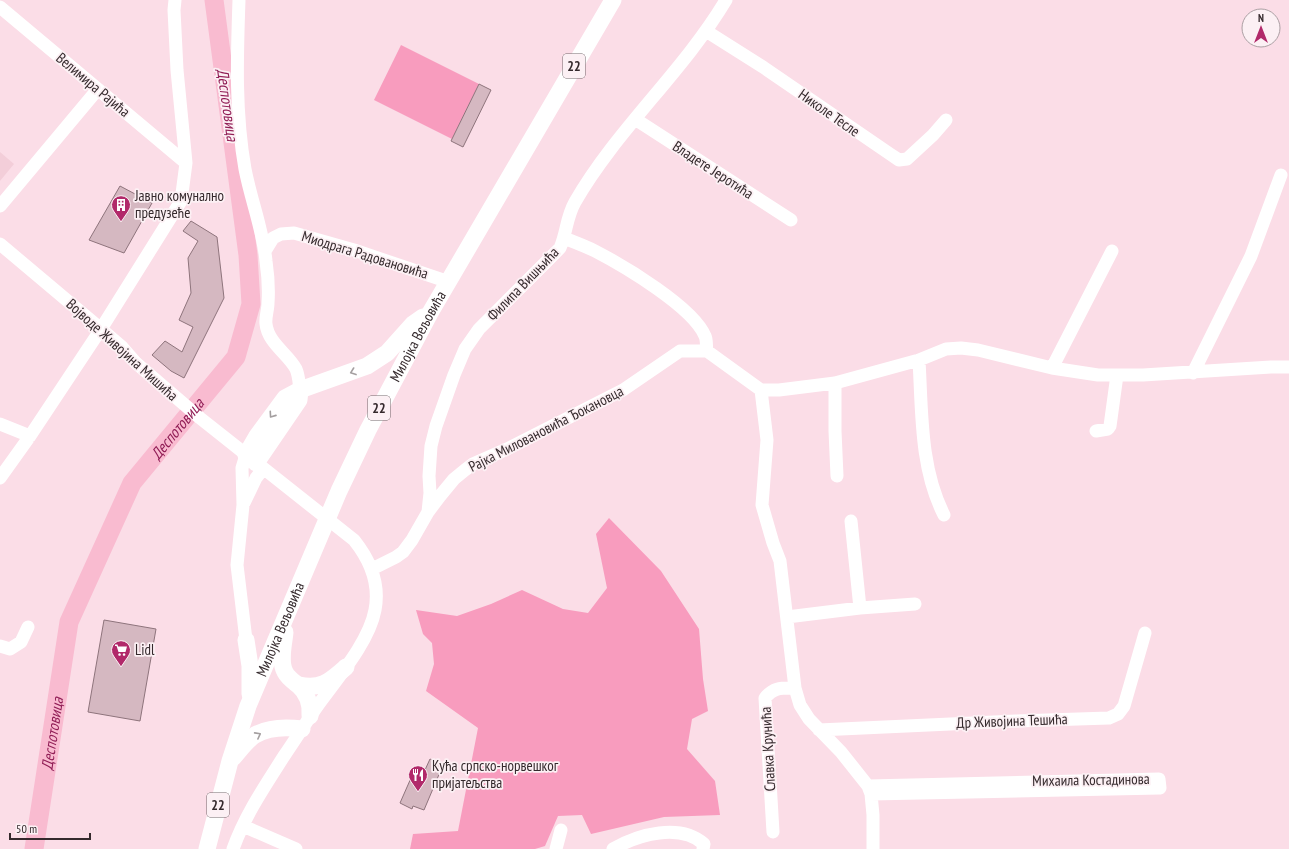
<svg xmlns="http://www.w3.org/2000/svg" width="1289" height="849" viewBox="0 0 1289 849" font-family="'PT Sans Narrow',sans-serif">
<rect width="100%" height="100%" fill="#fbdde7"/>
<!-- built -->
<path fill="#f3ced9" d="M0,152L14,164L0,181Z"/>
<!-- green -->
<path fill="#f89cbe" d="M401,45L479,84L452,139L374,100Z
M609,518L661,571L699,629L703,679L708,711L692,719L687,749L715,781L720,815L664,817L591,834L582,815L558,816L545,846L535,849H410L413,834L458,831L478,728L426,691L434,664L432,643L423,634L416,610L457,616L491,604L522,590L563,609L588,613L607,588L596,534Z"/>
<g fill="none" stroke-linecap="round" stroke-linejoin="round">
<!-- river -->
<path stroke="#f9bbd0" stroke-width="19" id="s1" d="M34,849L69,622L132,483L236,357L251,304L248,255L214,0"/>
</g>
<!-- building -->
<path fill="#d5b8c1" stroke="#8e747c" d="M479,84L491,90L463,147L451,141Z
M120,186L152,203L124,253L89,240Z
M191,221L217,237L224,298L184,378L171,371L152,355L165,341L182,352L193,327L179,320L191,293L188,258L198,241L183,231Z
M104,620L156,629L140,721L88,712Z
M430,759L443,765L424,810L413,806L412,809L400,803L411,778L420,781Z"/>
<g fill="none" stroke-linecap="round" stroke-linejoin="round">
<!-- minor -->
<path stroke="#fff" stroke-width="13" d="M239,0C237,57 235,113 245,169C251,200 263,230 266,261C268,275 269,289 268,303C268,310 265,318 266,324C268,343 288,354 296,369C299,376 299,383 300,390
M0,7L186,163
M706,31L763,67L890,154L899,160L907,159L933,135L946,120
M635,119L791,220
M0,206L98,89
M564,238C574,242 585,246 595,251C624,266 693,307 705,336C707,340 706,346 707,351
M0,244L101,329L122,347L136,363L200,418L354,540C370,560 380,584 375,610C369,643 335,681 316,708C305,724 295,740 284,756C265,786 245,815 233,849
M265,251L273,238L281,234L294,233L354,250L449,282
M919,360C922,412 920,468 944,515
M1052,368L1112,251
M1193,373L1251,256L1281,175
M835,383V431L837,476
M761,390L767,440L762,505L773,543L780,561L795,688L800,705L809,719L841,752L868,786L871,794L873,815V849
M0,424L30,436
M1096,431L1108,429L1110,426L1117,375
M246,455L242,468L243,505L237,565L246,640
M0,478L30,436L101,329L181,201L186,163L177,70L174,10L175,0
M244,503L256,478L263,469
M428,512L430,493L429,476L431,446L436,426L454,375L465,349L479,329L560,248C567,232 566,218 575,202C617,129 683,72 726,0
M851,521L860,608
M372,569L396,557L403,552L412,540L428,512L440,496L454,479L465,470L473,464L507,449L623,390L680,351H707L761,390H779L835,383L919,360L946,349L961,348L978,350L1052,368L1098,375H1143L1271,367H1289
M787,617L860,608L915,604
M0,646L10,649L21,642L28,627
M819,730L1016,721L1109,718L1118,714L1124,706L1145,633
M868,786L1159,779L1160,788L871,794
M243,826L296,849
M773,832L765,698C774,687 781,688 795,688
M556,849L561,830
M613,849C639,834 680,823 704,844L703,849"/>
<!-- major -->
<g stroke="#fff" stroke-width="17">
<path d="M246,455L257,436L285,398L300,390L367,366L387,353L413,324L423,317"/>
<path d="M256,463L299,400L300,390"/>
<path d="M285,632C284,644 279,661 285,672C288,678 293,681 298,685C307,693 311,705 310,716"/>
<path d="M246,640L250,666V694"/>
<path d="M299,685C321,690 330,681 346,667"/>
<path d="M233,758C240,750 246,741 255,735C269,727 287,727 302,729"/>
<path id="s2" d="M207,849L230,761L248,706L339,491L368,430L430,313L613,0"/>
</g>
</g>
<!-- one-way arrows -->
<defs><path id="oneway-chevron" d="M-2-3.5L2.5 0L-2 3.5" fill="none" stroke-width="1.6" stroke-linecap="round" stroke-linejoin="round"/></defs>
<g stroke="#a49fa0">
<use href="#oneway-chevron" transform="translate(353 372) rotate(160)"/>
<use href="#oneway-chevron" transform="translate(272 415) rotate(125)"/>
<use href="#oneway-chevron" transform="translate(258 735) rotate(-28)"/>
</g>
<!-- icons -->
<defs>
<symbol id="building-pin" viewBox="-11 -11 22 30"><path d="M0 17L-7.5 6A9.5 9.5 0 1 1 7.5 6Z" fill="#b1296a" stroke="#fcf0f4"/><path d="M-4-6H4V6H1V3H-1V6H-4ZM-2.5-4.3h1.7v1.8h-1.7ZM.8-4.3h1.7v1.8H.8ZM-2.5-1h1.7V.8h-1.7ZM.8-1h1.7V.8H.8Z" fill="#fff"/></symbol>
<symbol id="supermarket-pin" viewBox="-11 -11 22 30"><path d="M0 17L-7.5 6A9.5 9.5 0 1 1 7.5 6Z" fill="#b1296a" stroke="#fcf0f4"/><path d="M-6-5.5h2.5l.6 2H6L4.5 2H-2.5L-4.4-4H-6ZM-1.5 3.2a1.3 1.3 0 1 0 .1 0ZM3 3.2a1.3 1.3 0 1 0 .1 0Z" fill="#fff"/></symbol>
<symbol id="restaurant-pin" viewBox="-11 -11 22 30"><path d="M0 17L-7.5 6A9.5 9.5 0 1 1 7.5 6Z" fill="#b1296a" stroke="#fcf0f4"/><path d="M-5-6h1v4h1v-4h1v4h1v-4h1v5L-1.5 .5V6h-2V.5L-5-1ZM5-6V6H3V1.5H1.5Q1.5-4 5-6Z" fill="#fff"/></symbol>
</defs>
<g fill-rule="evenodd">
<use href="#building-pin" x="110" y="194" width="22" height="30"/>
<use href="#supermarket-pin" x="110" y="639" width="22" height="30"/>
<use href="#restaurant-pin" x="407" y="764" width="22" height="30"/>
</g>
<g text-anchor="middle" stroke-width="3.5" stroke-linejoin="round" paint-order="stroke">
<!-- shield labels -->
<g fill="#fcf0f4" stroke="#706568" stroke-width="1">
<rect x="563" y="54" width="22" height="24" rx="3"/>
<rect x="368" y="396" width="22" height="24" rx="3"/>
<rect x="207" y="793" width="22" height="24" rx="3"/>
</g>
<g font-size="14" font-weight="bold" fill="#34292c">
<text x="574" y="71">22</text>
<text x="379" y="413">22</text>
<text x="218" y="810">22</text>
</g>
<!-- street labels -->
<g font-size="15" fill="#34292c" stroke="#fcf0f4">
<text transform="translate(93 85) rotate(40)" y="5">Велимира Рајића</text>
<text transform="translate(829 113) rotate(35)" y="5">Николе Тесле</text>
<text transform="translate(713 170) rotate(33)" y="5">Владете Јеротића</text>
<text transform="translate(365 255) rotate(17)" y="5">Миодрага Радовановића</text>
<text transform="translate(523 284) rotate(-46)" y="5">Филипа Вишњића</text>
<text dy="5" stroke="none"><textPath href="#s2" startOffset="556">Милојка Вељовића</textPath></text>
<text transform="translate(122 350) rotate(42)" y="5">Војводе Живојина Мишића</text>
<text transform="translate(546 429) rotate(-27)" y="5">Рајка Миловановића Ђокановца</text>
<text dy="5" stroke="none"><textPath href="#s2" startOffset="232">Милојка Вељовића</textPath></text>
<text transform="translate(1012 721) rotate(-2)" y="5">Др Живојина Тешића</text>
<text transform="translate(768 749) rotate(-93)" y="5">Славка Крунића</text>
<text transform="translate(1091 780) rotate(-1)" y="5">Михаила Костадинова</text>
</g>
<!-- poi labels -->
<g font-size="15" fill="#34292c" stroke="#fcf0f4" text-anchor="start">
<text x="135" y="201">Јавно комунално<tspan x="135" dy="17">предузеће</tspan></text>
<text x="135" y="655">Lidl</text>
<text x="432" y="771">Кућа српско-норвешког<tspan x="432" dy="17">пријатељства</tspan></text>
</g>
<!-- water labels -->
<g font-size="16" font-style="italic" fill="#911e56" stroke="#fcf0f4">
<text transform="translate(228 105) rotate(82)" y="6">Деспотовица</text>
<text dy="6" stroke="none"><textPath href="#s1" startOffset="453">Деспотовица</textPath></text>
<text dy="6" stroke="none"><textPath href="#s1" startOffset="117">Деспотовица</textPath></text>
</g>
</g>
<!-- north arrow -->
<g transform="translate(1261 28)"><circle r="19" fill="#fcf0f4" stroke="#aca0a4"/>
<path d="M0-3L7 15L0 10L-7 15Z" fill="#b1296a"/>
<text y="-6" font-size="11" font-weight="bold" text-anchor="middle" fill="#34292c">N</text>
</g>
<!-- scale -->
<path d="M10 833v6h80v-6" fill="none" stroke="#34292c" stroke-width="2"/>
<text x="16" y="833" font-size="12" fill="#34292c" stroke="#fcf0f4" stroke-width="3" paint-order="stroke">50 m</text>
</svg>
